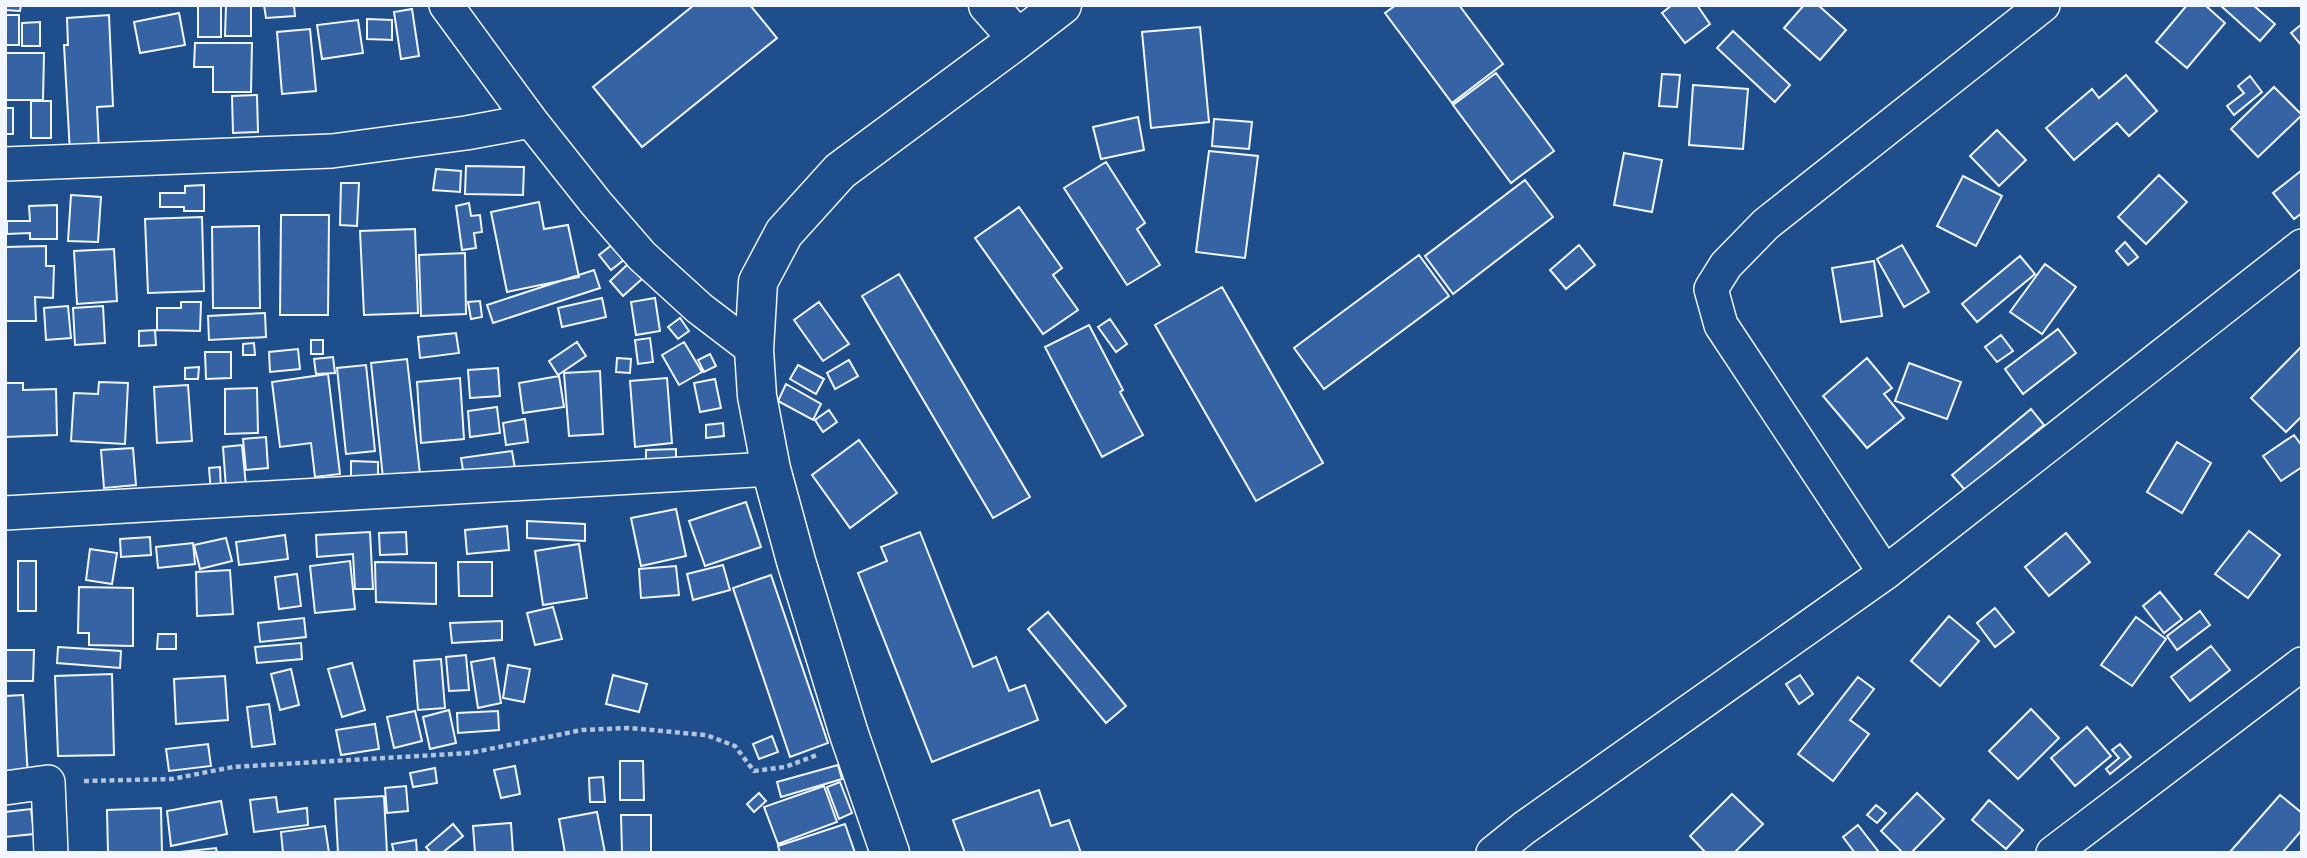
<svg xmlns="http://www.w3.org/2000/svg" width="2307" height="858" viewBox="0 0 2307 858" font-family="'Noto Sans',sans-serif">
<rect width="100%" height="100%" fill="#1f4e8c"/>
<!-- building -->
<path fill="#3563a3" stroke="#f2f6ff" stroke-width="2" d="M5,5H21L20,11L5,10Z
M198,5H221V37H198Z
M264,5H294L295,16L266,18Z
M694,5H750L777,38L642,147L593,87Z
M1396,5H1459L1503,64L1452,103L1385,13Z
M1672,5H1697L1710,24L1685,43L1662,13Z
M1804,5H1818L1846,30L1820,60L1784,28Z
M2187,5H2205L2225,23L2187,68L2156,42Z
M2220,5H2253L2275,24L2260,41Z
M226,6H251V36H225Z
M412,9L419,56L401,59L394,12Z
M179,13L185,45L140,53L134,22Z
M5,15H19V45H5Z
M109,15L113,106L97,107L99,151L70,153L64,45H68L67,18Z
M367,19L392,20V40L367,39Z
M358,20L363,53L322,59L317,25Z
M40,22V46H22V23Z
M2302,24V46L2291,33Z
M1200,27L1209,122L1151,128L1142,32Z
M310,29L316,91L282,94L277,32Z
M1733,31L1790,85L1775,102L1717,48Z
M195,43H252L251,92H213V67H194Z
M5,53H44L43,100H5Z
M1496,73L1554,151L1511,183L1453,105Z
M1662,74L1680,75L1677,107L1659,106Z
M2126,75L2157,111L2129,136L2117,123L2074,160L2046,128L2092,89L2099,98Z
M2250,76L2262,92L2234,115L2227,106L2244,93L2238,86Z
M1693,85L1748,89L1743,149L1689,145Z
M2274,87L2302,115L2258,157L2231,129Z
M257,95L258,132L233,133L232,96Z
M31,101H51V138H31Z
M5,108H13V134H5Z
M1138,117L1144,150L1101,159L1093,127Z
M1214,119L1252,122L1249,149L1212,146Z
M1997,130L2026,160L1999,186L1970,156Z
M1209,151L1258,156L1245,258L1196,252Z
M1624,153L1662,160L1652,212L1614,205Z
M1106,162L1145,223L1137,229L1160,265L1127,285L1064,188Z
M466,166L524,167L523,195L465,194Z
M436,169L461,171L460,192L433,190Z
M2302,170V213L2294,219L2273,193Z
M2159,175L2187,202L2146,244L2118,217Z
M1963,176L2002,196L1976,246L1937,226Z
M1525,180L1553,217L1453,294L1425,256Z
M341,183H359L357,226L340,225Z
M204,185V211H184V207H160V193H185V186Z
M71,195L101,197L98,242L68,241Z
M539,202L544,229L568,225L579,277L507,292L491,212Z
M469,203L471,216L480,215L482,232L474,233L476,248L462,250L456,206Z
M57,205V239H30V233L7,234V221H30L29,206Z
M1019,207L1062,268L1053,275L1078,310L1043,334L975,238Z
M281,215H329L328,315H280Z
M202,217L204,291L148,293L145,219Z
M259,226L260,308H213L212,227Z
M415,229L418,313L364,315L360,231Z
M2125,242L2138,257L2128,265L2116,251Z
M613,244L625,259L611,270L599,255Z
M1579,245L1595,265L1566,289L1550,270Z
M1902,245L1929,292L1904,307L1877,259Z
M46,246V266H54L53,298L35,297L36,321H5V247Z
M114,249L117,301L77,304L74,251Z
M465,253L466,314L421,316L419,255Z
M1419,255L1449,296L1324,389L1294,348Z
M2020,256L2035,274L1977,322L1962,304Z
M1874,261L1882,316L1841,322L1832,268Z
M628,264L642,279L623,296L610,281Z
M2045,264L2076,287L2042,334L2010,312Z
M594,270L600,288L493,323L487,305Z
M899,274L1030,497L993,518L862,296Z
M1222,287L1323,463L1256,501L1155,325Z
M602,298L606,317L562,327L558,308Z
M655,298L660,331L636,335L631,302Z
M480,301L482,317L471,319L468,302Z
M181,302H201L200,331L157,330V308H181Z
M819,302L849,344L823,361L794,320Z
M68,306L71,338L46,340L44,308Z
M103,306L105,343L75,345L73,308Z
M265,313L266,337L209,340L208,316Z
M680,318L689,331L678,339L668,327Z
M1110,319L1127,344L1116,352L1098,327Z
M1089,325L1123,390L1120,392L1143,435L1102,457L1045,347Z
M2058,329L2076,353L2023,394L2005,369Z
M155,330L156,345L139,346V331Z
M456,333L459,353L420,358L418,337Z
M2001,335L2013,351L1997,362L1985,347Z
M650,338L653,362L638,364L635,340Z
M311,340H323V354H311Z
M577,342L586,356L558,375L549,361Z
M684,342L702,372L679,385L662,355Z
M254,343L255,355H243V344Z
M2302,346V416L2286,432L2251,398Z
M298,349L300,369L270,372L269,352Z
M205,352H231V378L206,379Z
M710,354L716,366L704,372L698,360Z
M333,357L335,373L316,374L314,359Z
M617,358L631,359L630,373L616,372Z
M1867,358L1892,388L1884,394L1904,418L1867,448L1823,396Z
M407,359L420,474L383,478L371,363Z
M849,360L858,376L835,389L827,373Z
M1909,363L1961,382L1947,419L1895,401Z
M366,365L375,451L346,454L337,368Z
M798,365L824,379L816,394L790,379Z
M199,367L198,379H185V368Z
M498,368L500,396L470,398L468,370Z
M600,371L603,434L569,436L564,373Z
M328,374L340,474L315,477L311,443L280,447L272,382Z
M559,376L564,407L523,413L519,383Z
M460,378L464,439L421,443L417,382Z
M667,378L672,443L635,447L630,381Z
M715,379L721,408L700,412L694,383Z
M99,382L128,383L125,444L71,441L74,393L98,394Z
M5,383H23V390L56,389L57,435L5,437Z
M786,384L821,404L813,420L778,401Z
M188,385L192,441L157,443L154,387Z
M257,388L258,433L225,434V389Z
M497,407L500,433L470,437L468,411Z
M2031,409L2044,425L1965,490L1952,475Z
M829,410L837,422L823,432L815,420Z
M525,419L528,442L506,445L503,423Z
M723,423L724,436L706,438V425Z
M2294,435L2302,446V467L2281,481L2263,456Z
M266,437L268,468L246,470L243,439Z
M859,440L897,493L850,528L812,475Z
M2177,442L2211,463L2182,513L2147,492Z
M242,445L246,486L226,488L223,447Z
M133,448L136,485L104,488L101,450Z
M676,449V461H646V450Z
M512,451L515,469L464,476L461,458Z
M351,461L378,462V482H351Z
M220,467L221,492L211,493L209,468Z
M746,502L761,547L705,566L689,521Z
M676,509L686,556L641,566L631,518Z
M527,521L585,524V541L527,538Z
M507,526L509,550L467,554L465,530Z
M2249,531L2280,555L2248,598L2215,574Z
M370,532L373,589H355L353,554L317,557L316,535Z
M406,532L407,554L380,555L379,533Z
M920,532L973,667L996,657L1009,691L1025,685L1038,720L932,762L858,573L887,561L881,547Z
M2066,533L2090,562L2049,596L2025,567Z
M285,535L288,559L239,565L236,542Z
M150,537L151,555L121,557L120,539Z
M226,538L232,561L200,569L194,545Z
M193,543L195,564L158,568L156,547Z
M579,544L587,598L543,605L535,551Z
M90,549L117,553L112,584L86,580Z
M18,561H36V611H18Z
M350,561L355,609L315,613L310,566Z
M375,562L436,563V604L376,602Z
M458,562H492V596H459Z
M723,565L730,590L693,600L687,574Z
M676,566L679,595L641,598L639,569Z
M230,570L233,614L197,616L196,572Z
M297,574L301,606L279,609L275,577Z
M771,575L828,743L790,757L733,588Z
M79,587L133,588V646L89,645V633H78Z
M2160,592L2182,619L2164,633L2143,606Z
M553,607L562,639L535,645L527,613Z
M1995,608L2014,632L1995,647L1977,623Z
M2200,611L2210,625L2177,650L2167,636Z
M1048,612L1126,706L1106,723L1028,629Z
M1949,616L1979,641L1940,686L1911,661Z
M2136,617L2166,639L2132,686L2101,665Z
M304,618L306,637L260,642L258,623Z
M502,621V640L452,643L450,623Z
M158,634H176V649H157Z
M301,643L302,659L257,663L255,647Z
M2211,646L2230,670L2190,701L2171,677Z
M58,647L121,651L120,668L57,663Z
M5,650H34L33,681H5Z
M466,655L469,690L449,691L446,657Z
M494,658L501,703L478,708L471,662Z
M441,659L445,708L418,710L414,661Z
M352,663L365,710L342,717L328,669Z
M508,665L530,669L524,702L503,698Z
M291,669L299,705L280,710L271,674Z
M112,674L114,755L58,756L55,676Z
M613,675L647,684L639,712L606,704Z
M1800,675L1813,694L1799,704L1786,684Z
M225,676L228,720L176,724L174,679Z
M1858,677L1874,689L1850,720L1869,734L1833,781L1798,754Z
M23,695L28,777L5,779V696Z
M269,704L275,744L252,747L247,707Z
M2031,709L2059,738L2018,779L1989,751Z
M449,710L456,743L430,749L423,717Z
M415,711L422,741L394,748L387,717Z
M498,711L499,730L458,733L457,713Z
M375,724L379,749L341,755L336,730Z
M2087,727L2111,756L2075,786L2051,758Z
M772,736L778,752L759,759L753,744Z
M208,744L211,766L169,771L166,749Z
M2120,744L2131,757L2110,774L2106,769L2119,758L2112,750Z
M620,761H643L644,800H620Z
M838,765L842,779L781,797L777,782Z
M515,766L520,794L501,798L494,770Z
M435,768L437,783L413,787L410,773Z
M603,777L605,802H590L589,778Z
M840,782L852,813L839,819L827,787Z
M406,786L408,811L387,813L385,788Z
M824,786L837,822L778,844L764,807Z
M1039,790L1051,826L1069,820L1081,853H965L953,820Z
M759,793L766,801L754,812L747,804Z
M1917,793L1944,819L1911,853H1903L1881,831Z
M1732,794L1763,824L1734,853H1706L1690,836Z
M2280,795L2302,813V830L2282,853H2229Z
M384,796L387,853H338L335,799Z
M276,797L278,812L307,808L308,825L254,832L250,800Z
M1989,800L2023,830L2006,849L1972,820Z
M221,801L227,834L171,846L167,811Z
M1876,805L1886,813L1877,823L1867,815Z
M161,808L162,853H108L107,810Z
M31,809L34,834L5,837V812Z
M597,812L605,853H565L559,819Z
M621,815H651V853H622Z
M511,823L513,853H475L473,826Z
M453,824L463,836L442,853H431L426,847Z
M845,824L855,853H780L778,846Z
M1858,825L1878,851L1876,853H1855L1843,837Z
M325,826L329,853H283L281,832Z
M416,840L417,853H394L392,844Z
M216,848L217,853H171Z"/>
<g fill="none" stroke-linecap="round" stroke-linejoin="round">
<defs>
<path id="minor" d="M446,5L531,121L596,203L642,256L699,308L754,350
M5,164L332,151L466,133L531,121
M5,513L771,469
M1885,573L1721,325L1711,289L1726,265L1766,224L2043,5
M5,788L48,782L51,853
M1493,853L1524,828L1885,573L2302,246
M2053,853L2302,664"/>
<path id="tertiary" d="M988,5L1018,39L1062,5
M890,853L849,734L796,561L771,469L757,396L754,350L758,282L784,233L840,171L1018,39"/>
</defs>
<!-- minor casing -->
<use href="#minor" stroke="#f2f6ff" stroke-width="36"/>
<!-- tertiary casing -->
<use href="#tertiary" stroke="#f2f6ff" stroke-width="41"/>
<!-- path -->
<path stroke="#b3c4dc" stroke-width="4.5" stroke-dasharray="5 3.5" stroke-linecap="butt" d="M84,781L172,779L233,767L470,753L582,730L629,728L706,735L735,746L754,771L785,767L817,755"/>
<!-- minor -->
<use href="#minor" stroke="#1f4e8c" stroke-width="33"/>
<!-- tertiary -->
<use href="#tertiary" stroke="#1f4e8c" stroke-width="38"/>
</g>
<!-- border -->
<rect width="2307" height="858" fill="none" stroke="#f2f6ff" stroke-width="14"/>
</svg>
